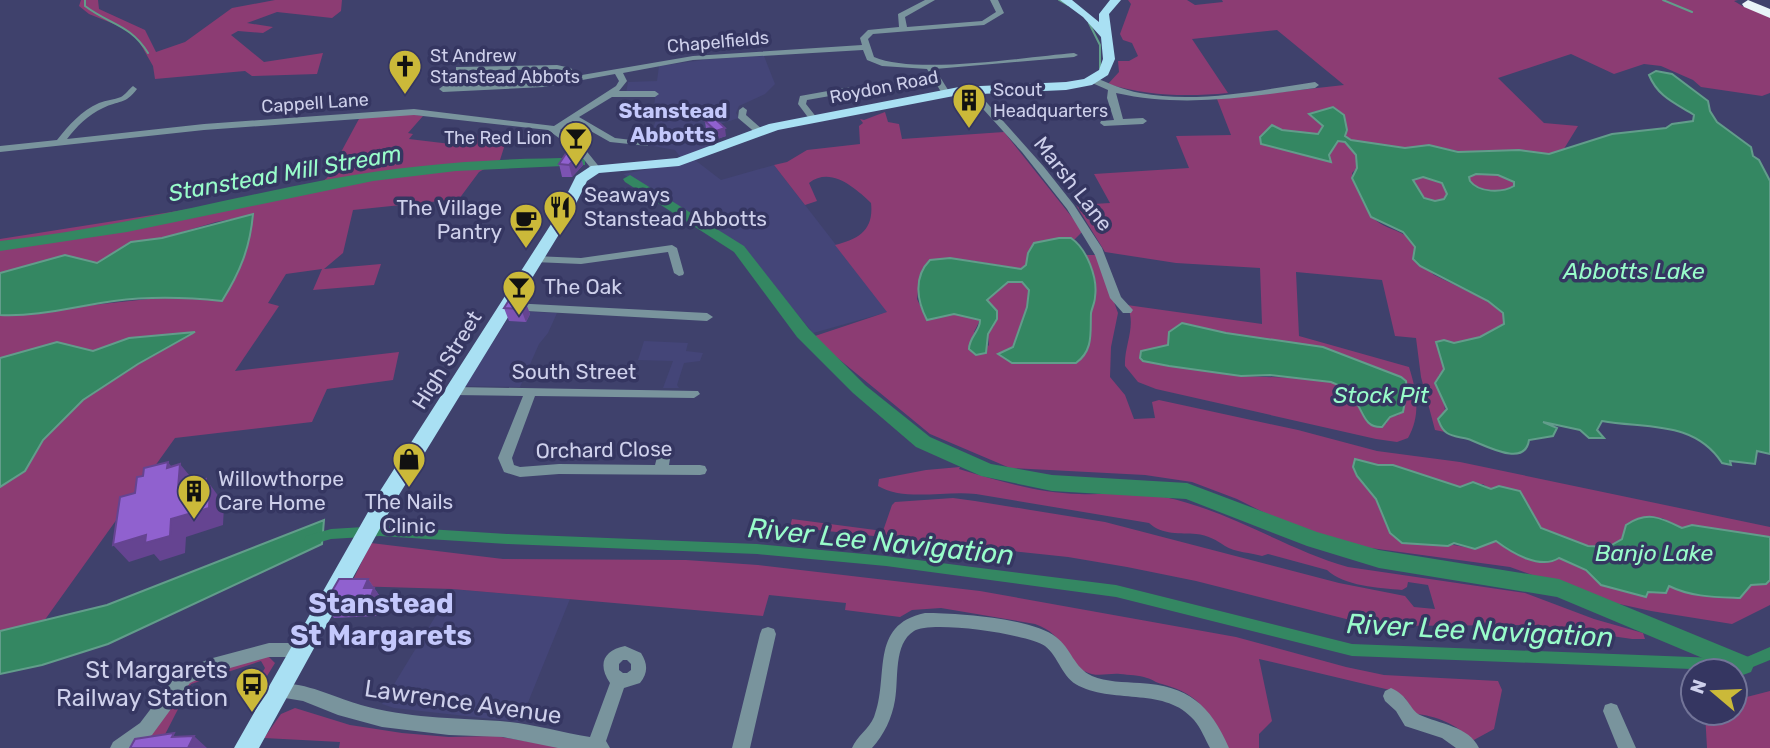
<svg xmlns="http://www.w3.org/2000/svg" width="1770" height="748" viewBox="0 0 1770 748" font-family="Rubik,sans-serif">
<rect width="100%" height="100%" fill="#3f416c"/>
<!-- built -->
<path fill="#444578" d="M764,56L775,84L765,94L739,106L736,113L739,118L701,130L717,145L681,158L675,150L647,145L656,120L653,114L656,91L626,93L628,82L657,81L659,66L710,59Z
M695,160L721,180L774,165L888,312L813,333L743,249L623,174Z
M513,311L557,313L548,333L539,344L520,387L465,386Z
M644,341L688,343L686,351L703,353L700,361L684,363L677,385L679,388H663L673,361L638,360Z
M452,589L570,599L520,722L394,708L382,704Z"/>
<!-- green -->
<path fill="#8c3c73" fill-rule="evenodd" d="M81,0H98L99,9L145,30L156,52L185,42L232,8L275,0H342L341,11L332,18L277,12L247,23L273,27L263,33L238,31L231,35L264,62L323,53L317,74L252,76L245,71L155,79L153,66L137,38L119,26L89,14L79,6Z
M1128,0H1187L1195,5L1223,2L1222,0H1738L1734,1L1744,7L1751,6L1770,15V93L1762,96L1701,87L1693,80L1661,66L1644,64L1614,74L1571,54L1498,78L1544,123L1578,126L1562,152L1537,154L1491,150L1463,152L1429,145L1405,148L1351,140L1345,136L1344,115L1333,107L1309,113L1323,126L1318,134L1282,130L1276,126L1264,136L1261,144L1331,162L1329,155L1338,141L1345,142L1356,155L1357,168L1352,173C1354,186 1368,215 1378,222C1392,232 1407,230 1415,247L1413,255L1434,275L1488,301L1506,317L1504,324C1490,334 1471,343 1453,343C1446,342 1444,339 1436,342L1444,369V372L1438,376C1439,401 1450,399 1442,428L1445,432L1435,430L1421,377L1416,338L1395,336L1382,280L1296,272L1299,336L1409,367C1417,392 1421,415 1408,438L1397,442L1376,439L1156,389L1138,382L1125,366C1124,345 1137,326 1127,305L1262,324L1260,268L1176,263L1105,252L1076,205L1110,203L1094,174L1189,168L1176,136L1231,135L1217,99L1344,85L1277,30L1192,39L1228,93C1187,97 1147,96 1108,84L1119,72L1118,61H1129L1138,56L1132,43L1123,40L1120,34L1131,4ZM1189,324L1226,333L1323,347L1400,377L1405,381L1399,415L1390,417L1386,424L1358,407L1338,385L1323,379L1241,376L1143,361L1141,351L1168,345L1169,332Z
M885,112L888,122L899,124L902,139L1004,132L1083,231L1074,240L1066,238L1042,241L1027,266L1022,269L968,260L919,284L917,299L927,320L954,314L980,320L974,332L989,346L988,334L994,326L987,300L1008,282H1022L1029,290L1027,307L1013,347L999,354L1013,363L1068,364L1082,358L1090,343L1091,313L1096,296L1086,255H1097L1118,313L1111,347L1110,377L1125,395L1134,419L1155,418L1152,402L1159,400L1298,430L1377,451L1460,462L1770,527V537L1692,525L1682,528L1662,518L1626,525L1623,539L1608,547L1588,546L1541,528L1483,484L1460,487L1393,465H1378L1356,459L1357,476L1376,499L1390,533L1475,549L1496,541L1508,550L1559,557L1586,570L1601,585L1646,597L1648,592L1669,585C1691,597 1715,597 1740,598L1751,585L1766,584L1770,580V605L1732,624L1651,611L1601,600L1510,567L1334,543L1303,532L1237,499L1192,482L1145,475L1010,468L930,434L812,337L887,312L835,245C859,239 874,230 871,203C855,188 831,166 809,183L817,201L805,205L774,165L787,162L807,150L860,144L859,126L863,123L860,119L864,120Z
M409,114L423,116L408,133L413,134L409,139L459,145L469,135L507,138L500,160L479,172L459,199L353,210L343,253L324,269L381,264L374,285L313,290L322,269L286,274L268,303L279,306L235,371L399,352L393,380L327,389L312,422L175,438L44,621L0,631V487L25,471L43,440L83,400L138,364L193,333L129,338L93,351L57,342L0,358V315L176,296L222,301L253,215L216,222L162,238L131,242L97,263L65,255L0,273V239L203,207L323,181L327,178L360,117Z
M1476,174L1498,175L1514,182V186C1501,193 1474,194 1469,177Z
M1423,177L1442,183L1447,194L1444,199L1435,201L1424,198L1413,180Z
M960,467L959,469C999,481 1038,493 1079,494C1107,495 1136,491 1164,497C1229,510 1285,549 1348,567L1525,593L1594,619L1643,633L1645,639H1632L1536,625L1387,626L1358,622L1196,581L1127,567L1068,557L790,527L792,519L883,531L892,505L895,502L953,498L975,501L1105,522L1339,583L1405,596L1414,607L1435,609L1428,585L1408,582L1407,587L1402,590C1380,588 1343,586 1327,570L1268,554L1262,556C1252,553 1234,552 1225,546C1216,540 1208,535 1196,534C1181,533 1162,535 1149,523L976,494C946,490 905,502 878,486L879,479L926,470Z
M371,543L503,559L686,560L758,565L980,591L1236,637L1346,667L1384,675L1498,681L1502,690L1494,729L1472,741C1459,725 1435,715 1415,714L1405,698L1394,691L1259,659L1272,721L1259,734V748H1228C1207,713 1203,695 1162,684C1156,683 1152,679 1147,678C1139,675 1129,675 1120,674C1107,673 1096,678 1084,671C1062,658 1067,635 1035,624L941,608L912,610L900,617L845,610L846,603L769,595L763,616L452,589L350,586Z
M268,656L275,663L264,681L258,680L265,668L261,661L191,684L158,748H129L193,677Z
M1770,691V748H1707L1705,713H1735V700Z
M295,708L350,725L402,733L449,737L496,736L564,748H339L340,742L264,738L281,714Z"/>
<!-- water -->
<path fill="#348762" stroke="#629d8b" stroke-width="2" fill-rule="evenodd" d="M1656,71L1672,74L1708,101L1710,111L1717,122L1751,147L1753,156L1759,160L1770,181V454L1757,451L1755,464L1730,461L1731,465L1722,463C1694,420 1646,429 1602,421L1597,430L1604,438H1589L1580,430L1543,422L1557,428L1553,436L1529,440C1525,469 1483,444 1468,439C1461,437 1453,437 1447,433C1441,429 1440,424 1438,419L1447,409L1435,383L1444,369L1436,342L1444,340L1454,343L1480,337L1504,324L1503,313L1488,301L1420,266L1413,259L1415,247L1403,232L1371,217L1352,178L1357,168L1356,155L1345,142L1338,141L1329,155L1331,162L1261,144L1260,137L1272,125L1282,130L1318,134L1323,126L1309,114L1333,107L1344,115L1347,130L1345,136L1351,140L1405,148L1429,145L1458,152L1519,150L1549,154L1612,134L1666,128L1672,124L1693,121L1694,115C1675,103 1658,97 1649,75ZM1476,174L1498,175L1514,182V186C1502,193 1479,193 1470,181L1469,177ZM1423,177L1442,183L1447,194L1444,199L1435,201L1424,198L1413,180Z
M253,214C250,248 240,272 222,301C185,297 151,296 114,301C76,306 38,317 0,315V273L65,255L97,263L131,242L162,238Z
M1059,238H1071C1087,249 1098,278 1095,297C1095,302 1092,308 1091,313C1090,332 1094,350 1076,363H1012L998,354L1013,347L1027,307L1029,290L1022,282H1008L987,300L997,311V319L988,334L986,353L976,355L969,349C969,337 981,330 980,320L954,314L927,320C917,301 913,277 930,260L950,258L1021,269L1026,265L1028,253L1034,243Z
M1182,323L1226,333L1323,347L1401,377L1406,381L1407,391L1403,412L1390,417L1382,427C1362,428 1364,408 1352,398C1349,395 1344,394 1341,392L1338,385L1331,382L1270,375L1241,376L1169,366L1143,361L1140,358L1141,351L1168,345L1169,332Z
M195,332L138,364L83,400L43,440L25,471L0,487V358L57,342L93,351L129,338Z
M1355,459L1378,465H1393L1460,487L1473,482L1491,489L1499,486L1520,491L1541,528L1588,546L1608,547L1622,539L1626,525C1647,511 1660,517 1682,528L1692,525L1770,537V580L1766,584L1751,585L1740,598C1715,597 1691,597 1669,586L1666,593L1648,592L1646,597L1601,585L1586,570L1559,558C1540,570 1512,553 1496,541L1475,549L1454,543L1448,546L1402,543L1390,533L1376,499L1357,476L1353,467Z
M324,520L322,544L108,644L42,665L0,674V631L107,605Z"/>
<g fill="none" stroke-linecap="round" stroke-linejoin="round">
<!-- stream -->
<path stroke="#629d8b" stroke-width="2" d="M85,0V6C110,25 130,24 148,53
M1059,0L1068,5
M1663,0L1692,12
M1089,23L1100,45V68"/>
<!-- canal -->
<path fill="#348762" fill-rule="evenodd" d="M380,526L507,534L757,544L886,556L1116,585L1352,644L1742,659L1770,647V660L1743,671L1352,656L1116,597L886,566L757,554L507,544L380,536L331,539L310,545L306,544L304,540L306,536L331,529Z"/>
<!-- river -->
<path fill="#348762" fill-rule="evenodd" d="M580,158L585,159V165L456,171L373,181L127,232L0,251V241C112,229 220,200 330,179C413,164 496,158 580,158Z
M630,175L744,246L809,329L865,385L930,437L991,464L1052,475L1187,483L1317,532L1379,550L1559,579L1751,658L1754,665L1751,672L1743,675L1557,597L1379,568L1307,546L1186,499L1052,491L981,476L916,447L853,393L797,337L734,252L625,182L623,179Z"/>
<!-- minor -->
<path fill="#79949d" fill-rule="evenodd" d="M925,0H935L905,17L907,27L982,21L996,12L990,0H998L1004,13L984,25L873,34L868,39L874,57C915,75 1026,57 1074,53L1078,55L1074,57L935,69L950,93L946,96L943,95L927,69L882,66L867,60L863,50L693,60L623,73L627,81L619,91H655L659,94L655,97H612L579,117L615,138L648,142V146L610,142L573,121L560,130L584,148L601,169L596,172L593,171L578,152L548,130L414,115L204,130L0,152V146L57,140C69,125 81,111 99,103C106,100 114,100 121,97C125,95 129,89 133,86L137,89C125,105 119,100 103,108C88,115 77,126 67,139L204,124L414,109L554,126L616,86L619,81L615,74L544,87L443,92L439,89L443,86L544,81L568,77L565,72L557,69L456,71V67H459L557,65L571,68L576,76L693,56L862,45L860,38L868,30L899,27L898,14Z
M1093,77C1109,83 1123,90 1140,93C1197,104 1259,90 1315,82L1319,85L1315,88C1248,97 1183,108 1116,93L1123,119L1143,118L1147,121L1143,124L1104,126L1100,123L1101,121L1114,120L1107,98L1108,90L1090,82V78Z
M850,87L853,88V92L807,100L806,104L817,118L816,120H810L798,104L800,96Z
M972,88H978L980,95L1044,167L1074,205L1102,248L1121,297L1133,310L1131,313H1123L1110,298L1095,255L1067,209L1022,152L973,98Z
M743,107L747,110L746,115L763,130V134H757L738,118L739,110Z
M672,245L677,248L684,273L683,275L679,276L674,273L668,252L581,264L534,262L529,259L534,256L581,258Z
M511,303L707,313L713,317L707,321L507,310L505,307Z
M455,387L698,391L700,394L694,398L535,396L512,458L514,465L520,467L559,464L655,465L659,449H669L671,453L669,465H700L705,466L707,470L705,474L700,475L559,474L520,477L504,472L498,458L523,396L455,395L449,391Z
M925,613C956,613 1032,618 1056,637C1071,648 1074,668 1092,676C1106,682 1124,682 1140,683C1188,686 1210,704 1229,748H1210C1205,739 1201,728 1194,720C1166,687 1116,704 1079,686C1062,678 1059,657 1045,646C1028,634 931,620 914,631C893,644 899,679 895,700C892,718 884,735 872,748H852C857,736 869,729 874,717C890,677 868,625 925,613Z
M768,627L774,629L776,634L750,748H732L760,634L762,629Z
M269,643H302L308,645L310,650L308,655L302,657H269L212,673L190,683L152,735L133,748H110L113,742L140,723L178,673L209,659Z
M625,646L641,653C648,664 648,673 640,683L624,688L606,741L610,748H558L503,737L449,735L382,727L338,715L303,701L273,696L271,691L273,686C296,677 337,699 361,705C406,718 453,718 500,721C530,723 560,732 590,737L610,683C597,664 604,650 625,646ZM623,660H627L631,664V670L627,673H623L619,670V664Z
M1391,688C1408,695 1410,710 1420,715C1439,724 1469,726 1479,748H1456L1442,738L1405,726L1396,711L1385,701L1383,696L1385,691Z
M1611,703L1617,705L1636,748H1618L1603,711L1605,705Z"/>
<!-- major -->
<path fill="#a9e0f3" fill-rule="evenodd" d="M1060,0H1072L1099,22V14L1110,0H1121L1109,14L1115,59L1108,75L1092,85L1066,90L959,95L778,130L679,166L599,173L587,181L569,218L394,503L259,748H234L380,491L555,218L576,176L591,166L677,158L769,124L959,87L1066,82L1084,79L1099,70L1103,59L1101,37L1083,17Z"/>
<!-- highway -->
<path fill="#e8f4f9" fill-rule="evenodd" d="M1748,0L1770,9V18L1744,7L1742,4Z"/>
</g>
<!-- wall -->
<path fill="#7c53b2" d="M705,121L726,136L717,139L706,129Z
M580,153L583,165L572,177H562L559,164Z
M525,301L530,314L526,322L509,321L504,308Z
M368,579L383,601L376,616L334,618L324,605Z"/>
<!-- shaded-wall -->
<path fill="#654491" d="M725,128L726,136L717,139L716,131Z
M580,153L583,165L572,177L569,165Z
M525,301L530,314L526,322L521,309Z
M168,462L179,476L180,464L194,481L192,505L178,488L167,468Z
M206,479L219,497V499L224,506L223,525L186,537L185,553L160,561L154,554L129,562L113,545L205,490Z
M368,579L383,601L376,616L368,604L364,588Z
M194,736L207,748H188Z"/>
<!-- building -->
<path fill="#9061cf" stroke="#654491" stroke-width="2" d="M714,118L725,128L716,131L705,121Z
M567,152L580,153L569,165L559,164Z
M509,300L525,301L521,309L504,308Z
M168,462L167,468L180,464L178,488L206,479L205,490L210,488L209,508L171,519L170,536L145,543L146,535L113,545L120,497L135,493L137,477L143,476L144,468Z
M339,579H368L364,588H374L368,604L324,605Z
M174,733L172,737L194,736L188,748H130L135,739Z"/>
<!-- icons -->
<defs>
<symbol id="church-pin" viewBox="-11 -11 22 30"><path d="M0 17L-7.5 6A9.5 9.5 0 1 1 7.5 6Z" fill="#cbb939" stroke="#353661"/><path d="M-1.2-6h2.4v3.5h3.3v2.4h-3.3V6h-2.4V-.1h-3.3v-2.4h3.3Z" fill="#111"/></symbol>
<symbol id="building-pin" viewBox="-11 -11 22 30"><path d="M0 17L-7.5 6A9.5 9.5 0 1 1 7.5 6Z" fill="#cbb939" stroke="#353661"/><path d="M-4-6H4V6H1V3H-1V6H-4ZM-2.5-4.3h1.7v1.8h-1.7ZM.8-4.3h1.7v1.8H.8ZM-2.5-1h1.7V.8h-1.7ZM.8-1h1.7V.8H.8Z" fill="#111"/></symbol>
<symbol id="bar-pin" viewBox="-11 -11 22 30"><path d="M0 17L-7.5 6A9.5 9.5 0 1 1 7.5 6Z" fill="#cbb939" stroke="#353661"/><path d="M-6-5H6L.8 .8V4.5H3.5V6h-7V4.5H-.8V.8Z" fill="#111"/></symbol>
<symbol id="restaurant-pin" viewBox="-11 -11 22 30"><path d="M0 17L-7.5 6A9.5 9.5 0 1 1 7.5 6Z" fill="#cbb939" stroke="#353661"/><path d="M-5-6h1v4h1v-4h1v4h1v-4h1v5L-1.5 .5V6h-2V.5L-5-1ZM5-6V6H3V1.5H1.5Q1.5-4 5-6Z" fill="#111"/></symbol>
<symbol id="cafe-pin" viewBox="-11 -11 22 30"><path d="M0 17L-7.5 6A9.5 9.5 0 1 1 7.5 6Z" fill="#cbb939" stroke="#353661"/><path d="M-5.5-4.5H6V0H3Q3 3.5 0 3.5H-2.5Q-5.5 3.5-5.5 0ZM3-3.2v2h1.7v-2ZM-6 4.5H4V6H-6Z" fill="#111"/></symbol>
<symbol id="shop-pin" viewBox="-11 -11 22 30"><path d="M0 17L-7.5 6A9.5 9.5 0 1 1 7.5 6Z" fill="#cbb939" stroke="#353661"/><path d="M-5-2.5h2.3a2.7 3.5 0 0 1 5.4 0H5L5.5 6h-11ZM-1.5-2.5h3a1.5 2.3 0 0 0-3 0Z" fill="#111"/></symbol>
<symbol id="bus-pin" viewBox="-11 -11 22 30"><path d="M0 17L-7.5 6A9.5 9.5 0 1 1 7.5 6Z" fill="#cbb939" stroke="#353661"/><path d="M-5-6H5V4H4V6H2V4H-2V6H-4V4H-5ZM-3.5-4V0h7V-4ZM-3.5 1.2v1.5H-2V1.2ZM2 1.2v1.5H3.5V1.2Z" fill="#111"/></symbol>
</defs>
<g fill-rule="evenodd">
<use href="#church-pin" x="386" y="47" width="38" height="52"/>
<use href="#building-pin" x="950" y="81" width="38" height="52"/>
<use href="#bar-pin" x="557" y="119" width="38" height="52"/>
<use href="#restaurant-pin" x="541" y="188" width="38" height="52"/>
<use href="#cafe-pin" x="507" y="201" width="38" height="52"/>
<use href="#bar-pin" x="500" y="268" width="38" height="52"/>
<use href="#shop-pin" x="390" y="440" width="38" height="52"/>
<use href="#building-pin" x="175" y="472" width="38" height="52"/>
<use href="#bus-pin" x="233" y="665" width="38" height="52"/>
</g>
<g text-anchor="middle" stroke-width="7" stroke-linejoin="round" paint-order="stroke">
<!-- far-street labels -->
<g font-size="18" fill="#ced0eb" stroke="#353661">
<text transform="translate(718 42) rotate(-5)" y="6">Chapelfields</text>
<text transform="translate(884 87) rotate(-11)" y="6">Roydon Road</text>
<text transform="translate(315 103) rotate(-4)" y="6">Cappell Lane</text>
</g>
<!-- far-poi labels -->
<g font-size="18" fill="#ced0eb" stroke="#353661" text-anchor="start">
<text x="430" y="62">St Andrew<tspan x="430" dy="21">Stanstead Abbots</tspan></text>
<text x="993" y="96">Scout<tspan x="993" dy="21">Headquarters</tspan></text>
<text x="552" y="144" text-anchor="end">The Red Lion</text>
</g>
<!-- far-quarter labels -->
<g font-size="21" font-weight="bold" fill="#c4c8fc" stroke="#353661">
<text x="673" y="118">Stanstead<tspan x="673" dy="24">Abbotts</tspan></text>
</g>
<!-- street labels -->
<g font-size="21" fill="#ced0eb" stroke="#353661">
<text transform="translate(1073 184) rotate(52)" y="7">Marsh Lane</text>
<text transform="translate(447 360) rotate(-58)" y="7">High Street</text>
<text x="574" y="379">South Street</text>
<text transform="translate(604 450) rotate(-1)" y="7">Orchard Close</text>
</g>
<!-- poi labels -->
<g font-size="21" fill="#ced0eb" stroke="#353661" text-anchor="start">
<text x="584" y="202">Seaways<tspan x="584" dy="24">Stanstead Abbotts</tspan></text>
<text x="502" y="215" text-anchor="end">The Village<tspan x="502" dy="24">Pantry</tspan></text>
<text x="544" y="294">The Oak</text>
<text x="218" y="486">Willowthorpe<tspan x="218" dy="24">Care Home</tspan></text>
<text x="409" y="509" text-anchor="middle">The Nails<tspan x="409" dy="24">Clinic</tspan></text>
</g>
<!-- water labels -->
<g font-size="23" font-style="italic" fill="#98fcca" stroke="#353661">
<text transform="translate(285 173) rotate(-10)" y="8">Stanstead Mill Stream</text>
<text x="1634" y="279">Abbotts Lake</text>
<text x="1381" y="403">Stock Pit</text>
<text x="1654" y="561">Banjo Lake</text>
</g>
<!-- near-poi labels -->
<g font-size="24" fill="#ced0eb" stroke="#353661" text-anchor="end">
<text x="228" y="678">St Margarets<tspan x="228" dy="28">Railway Station</tspan></text>
</g>
<!-- near-street labels -->
<g font-size="24" fill="#ced0eb" stroke="#353661">
<text transform="translate(463 702) rotate(8)" y="8">Lawrence Avenue</text>
</g>
<!-- near-water labels -->
<g font-size="28" font-style="italic" fill="#98fcca" stroke="#353661">
<text transform="translate(881 541) rotate(6)" y="10">River Lee Navigation</text>
<text transform="translate(1480 630) rotate(3)" y="10">River Lee Navigation</text>
</g>
<!-- near-quarter labels -->
<g font-size="28" font-weight="bold" fill="#c4c8fc" stroke="#353661">
<text x="381" y="613">Stanstead<tspan x="381" dy="32">St Margarets</tspan></text>
</g>
</g>
<!-- north arrow -->
<g transform="translate(1714 692) rotate(289)"><circle r="33" fill="#353661" stroke="#727498" stroke-width="2"/>
<path d="M0-5L12 26L0 18L-12 26Z" fill="#cbb939"/>
<text y="-10" font-size="19" font-weight="bold" text-anchor="middle" fill="#ced0eb">N</text>
</g>
</svg>
